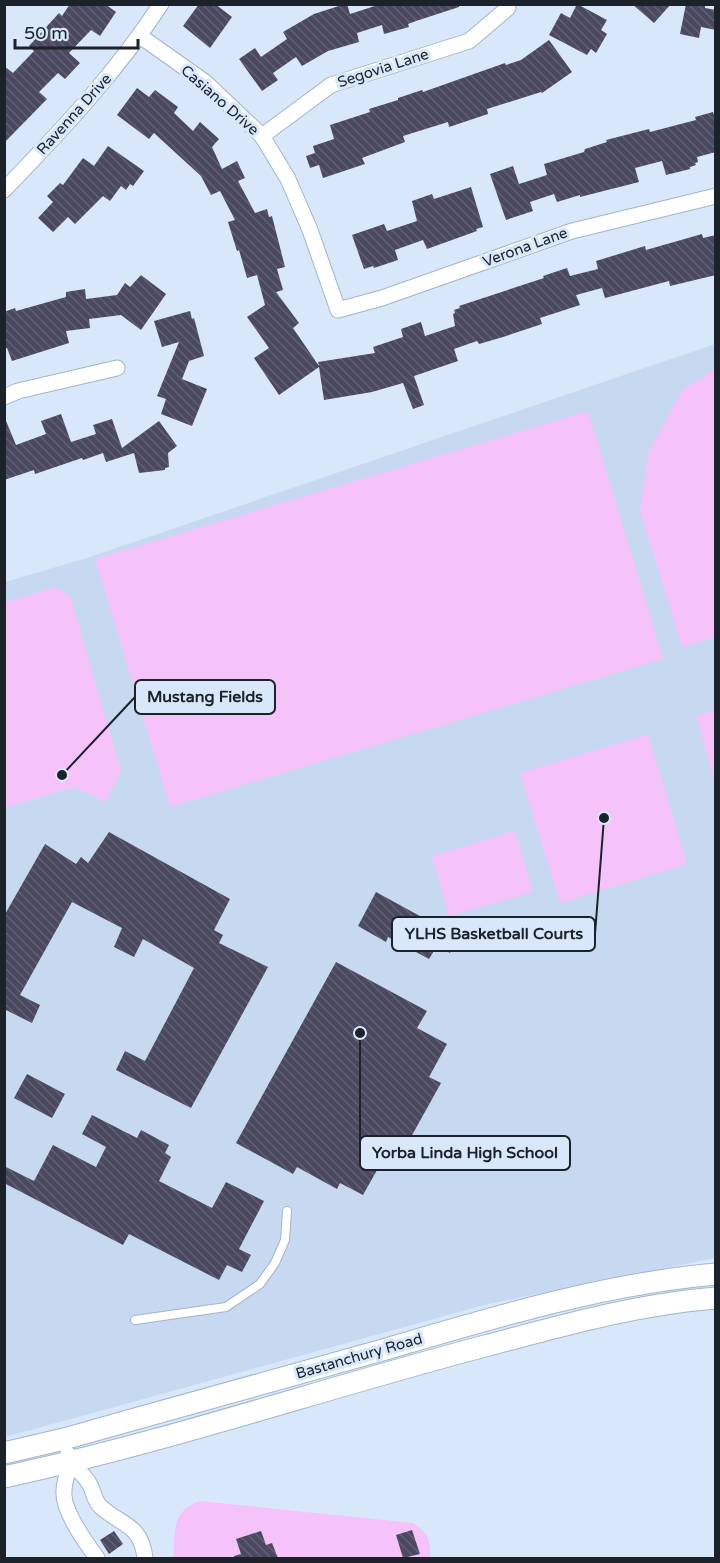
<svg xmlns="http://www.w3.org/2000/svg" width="720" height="1563" viewBox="0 0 720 1563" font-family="'Varela Round',sans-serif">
<defs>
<pattern id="building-back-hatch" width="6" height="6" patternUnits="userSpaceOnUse" patternTransform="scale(1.5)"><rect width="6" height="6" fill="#4b4960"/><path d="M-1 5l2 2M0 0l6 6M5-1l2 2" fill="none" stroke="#616073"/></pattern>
</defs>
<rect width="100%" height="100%" fill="#d8e7fa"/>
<!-- built -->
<path fill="#c7d9f1" d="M715,344V1258L488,1304L5,1437V808L66,789L77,788L106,801L121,771L5,754V582L90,557Z"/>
<!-- park -->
<path fill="#f5c2fa" d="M715,369V637L682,647L640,510L648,454L682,390Z
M588,411L663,659L170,807L95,559Z
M55,587L70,596L121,771L106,802L77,788L66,789L5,808V603Z
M715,710H716L715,783L696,716Z
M648,734L687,864L560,903L520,773Z
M515,831L533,892L449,916L432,856Z
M199,1501L413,1523C429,1534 430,1539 430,1558H173C176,1531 170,1513 199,1501Z"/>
<!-- building -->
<path fill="url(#building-back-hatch)" d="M70,4H105L116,12L100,36L91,30L69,53L80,63L65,79L58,73L39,92L47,99L4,143V66L13,73L34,51L29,46L59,13L62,16Z
M199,4H215L232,17L210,48L183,26Z
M345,4H347L350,14L381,4H459V7L416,21L408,24L409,27L384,34L382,25L357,33L359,42L328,51L302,66L296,57L273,73L278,80L262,91L239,59L255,48L261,57L287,39L283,32L314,14Z
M577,4L607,20L601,30L607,34L596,53L591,49L587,55L549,35L561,13L570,18Z
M632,4H671L654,23Z
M686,4H705V8L716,10V30L701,27L699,38L680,34Z
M549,40L572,72L542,93L541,92L487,109L488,114L449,127L448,122L403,136L405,142L362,158L365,164L323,178L319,165L310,168L306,156L315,153L313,146L334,139L330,125L370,112L369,109L398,100V98L422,90L423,92L505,63L506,65L521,60Z
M137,88L149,97L155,90L178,107L174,113L193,131L200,122L219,139L212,147L222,169L237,161L245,178L238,181L255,213L267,209L269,217L272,216L285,267L277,269L283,290L276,292L299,323L293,328L319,366L318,362L375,353L373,347L403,337L401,329L421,322L425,336L455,326L453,314L455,313L454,310L460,308L459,306L544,278L543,276L567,268L570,276L598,269L596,261L645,246L646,250L702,234L703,238L716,235V275L670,286L669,281L605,298L602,288L576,295L580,305L540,318L542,324L503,337L479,344L477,341L454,349L458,361L414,376L424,405L413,409L403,383L372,392L324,400L319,367L279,395L254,358L269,348L247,317L265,305L257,275L247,278L239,250L237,251L228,222L235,220L220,191L211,195L201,176L154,133L149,139L117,115Z
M713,112L716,121V152L697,157L698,162L695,163L696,165L690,167V169L666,175L662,161L635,168L639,182L580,197V195L557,202L554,194L530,202L533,211L506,220L490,174L513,166L519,184L547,175L544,164L584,152L585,149L607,142L606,140L649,129L650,132L696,120L695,117Z
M108,146L144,171L133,186L130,184L126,190L121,186L110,201L103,196L75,224L68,217L53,232L38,218L53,202L47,196L60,183L63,185L83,158L94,166Z
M471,187L483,227L476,229L477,231L427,249L423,240L395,250L398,260L374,268L373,266L364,269L352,235L384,224L387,231L417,221L412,201L432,194L434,199Z
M141,275L166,294L141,330L121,315L89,319L90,328L66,331L69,343L12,361L7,348L4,349V312L15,308L16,311L66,297V292L85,289L86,299L117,295L125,283L130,287Z
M190,311L192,319L194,318L204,356L189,361L182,379L207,389L192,426L161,414L166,399L157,396L179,342L162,347L154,321Z
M61,414L71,442L96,434L93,425L112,419L122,448L159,421L177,446L168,453L169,467L165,468V470L139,473L134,453L106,462L103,453L83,460L82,458L35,474L34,470L4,480V416L16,445L46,434L41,421Z
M109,832L230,899L214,930L223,935L219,943L268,967L191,1108L116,1070L125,1051L145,1061L194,968L143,939L134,957L114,947L122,928L72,902L20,995L40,1005L32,1023L4,1009V916L45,844L76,864L81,857L88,863Z
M376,892L438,926L435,931L455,941L450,953L437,946L429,959L388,937L386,942L358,926Z
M336,962L427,1011L417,1028L447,1044L429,1077L441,1083L406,1146L394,1140L363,1195L340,1183L337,1189L297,1167L293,1174L236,1143Z
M27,1074L65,1094L52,1118L14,1098Z
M92,1115L137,1138L141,1130L169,1145L165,1153L171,1157L159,1181L212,1208L226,1182L264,1201L239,1249L251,1255L242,1272L227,1265L219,1280L129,1234L123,1245L4,1183V1166L34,1181L53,1145L96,1167L106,1147L82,1134Z
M412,1530L420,1554L403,1558L396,1535Z
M114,1531L123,1544L109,1554L100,1540Z
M261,1531L266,1545L272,1543L278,1558H234V1556L241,1554L236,1539Z"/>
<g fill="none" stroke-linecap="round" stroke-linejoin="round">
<defs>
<path id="lane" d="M135,1320L226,1307L260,1284L275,1263L285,1240L287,1211"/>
<path id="street" d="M140,36L205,82L262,136L288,179L310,230L338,310L382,298L572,231L716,196
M262,136L331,85L469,41L508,8
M4,190C61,131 116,73 161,4
M4,397L18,391L117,368
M68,1454C72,1468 84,1473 90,1485C94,1492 94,1501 101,1507C122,1526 141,1524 145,1558
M71,1463C68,1471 64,1481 64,1491C62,1510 86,1543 97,1558"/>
<path id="secondary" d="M4,1453L64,1439C169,1409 275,1381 379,1351C489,1319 601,1284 716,1274
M4,1477C167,1442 325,1388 485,1346C561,1326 637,1304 716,1298"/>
</defs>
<!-- lane casing -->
<use href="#lane" stroke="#a2b5cb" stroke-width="10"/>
<!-- street casing -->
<use href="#street" stroke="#a2b5cb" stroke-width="17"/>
<!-- secondary casing -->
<use href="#secondary" stroke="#a2b5cb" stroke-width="23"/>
<!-- lane -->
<use href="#lane" stroke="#fff" stroke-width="8"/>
<!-- street -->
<use href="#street" stroke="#fff" stroke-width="15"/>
<!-- secondary -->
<use href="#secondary" stroke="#fff" stroke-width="21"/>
</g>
<g text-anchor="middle" stroke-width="6" stroke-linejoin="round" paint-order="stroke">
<!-- street labels -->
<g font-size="15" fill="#1b222a" stroke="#d8e7fa">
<text transform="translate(383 68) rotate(-18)" y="5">Segovia Lane</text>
<text transform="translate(220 100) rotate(41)" y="5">Casiano Drive</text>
<text transform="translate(74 114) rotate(-48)" y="5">Ravenna Drive</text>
<text transform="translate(525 247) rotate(-20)" y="5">Verona Lane</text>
<text transform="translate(359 1356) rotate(-16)" y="5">Bastanchury Road</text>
</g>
</g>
<!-- callouts -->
<path fill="none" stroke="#1b222a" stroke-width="2" d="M62 775L135 697M604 818L595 934M360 1033L360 1153"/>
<g fill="#1b222a" stroke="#d8e7fa" stroke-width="2">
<circle cx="62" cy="775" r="6"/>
<circle cx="604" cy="818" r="6"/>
<circle cx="360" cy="1033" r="6"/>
</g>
<g fill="#d8e7fa" stroke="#1b222a" stroke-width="2">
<rect x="135" y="680" width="140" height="34" rx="6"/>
<rect x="392" y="917" width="203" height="34" rx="6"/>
<rect x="360" y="1136" width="210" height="34" rx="6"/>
</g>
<g font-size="16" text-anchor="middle" font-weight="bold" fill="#1b222a">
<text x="205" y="702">Mustang Fields</text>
<text x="494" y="939">YLHS Basketball Courts</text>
<text x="465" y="1158">Yorba Linda High School</text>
</g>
<!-- border -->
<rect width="720" height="1563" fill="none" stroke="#1b222a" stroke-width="12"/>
<!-- scale -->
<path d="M15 39v9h123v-9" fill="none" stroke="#1b222a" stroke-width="3"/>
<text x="24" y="39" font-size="18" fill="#1b222a" stroke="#d8e7fa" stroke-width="4.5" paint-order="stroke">50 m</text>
</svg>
